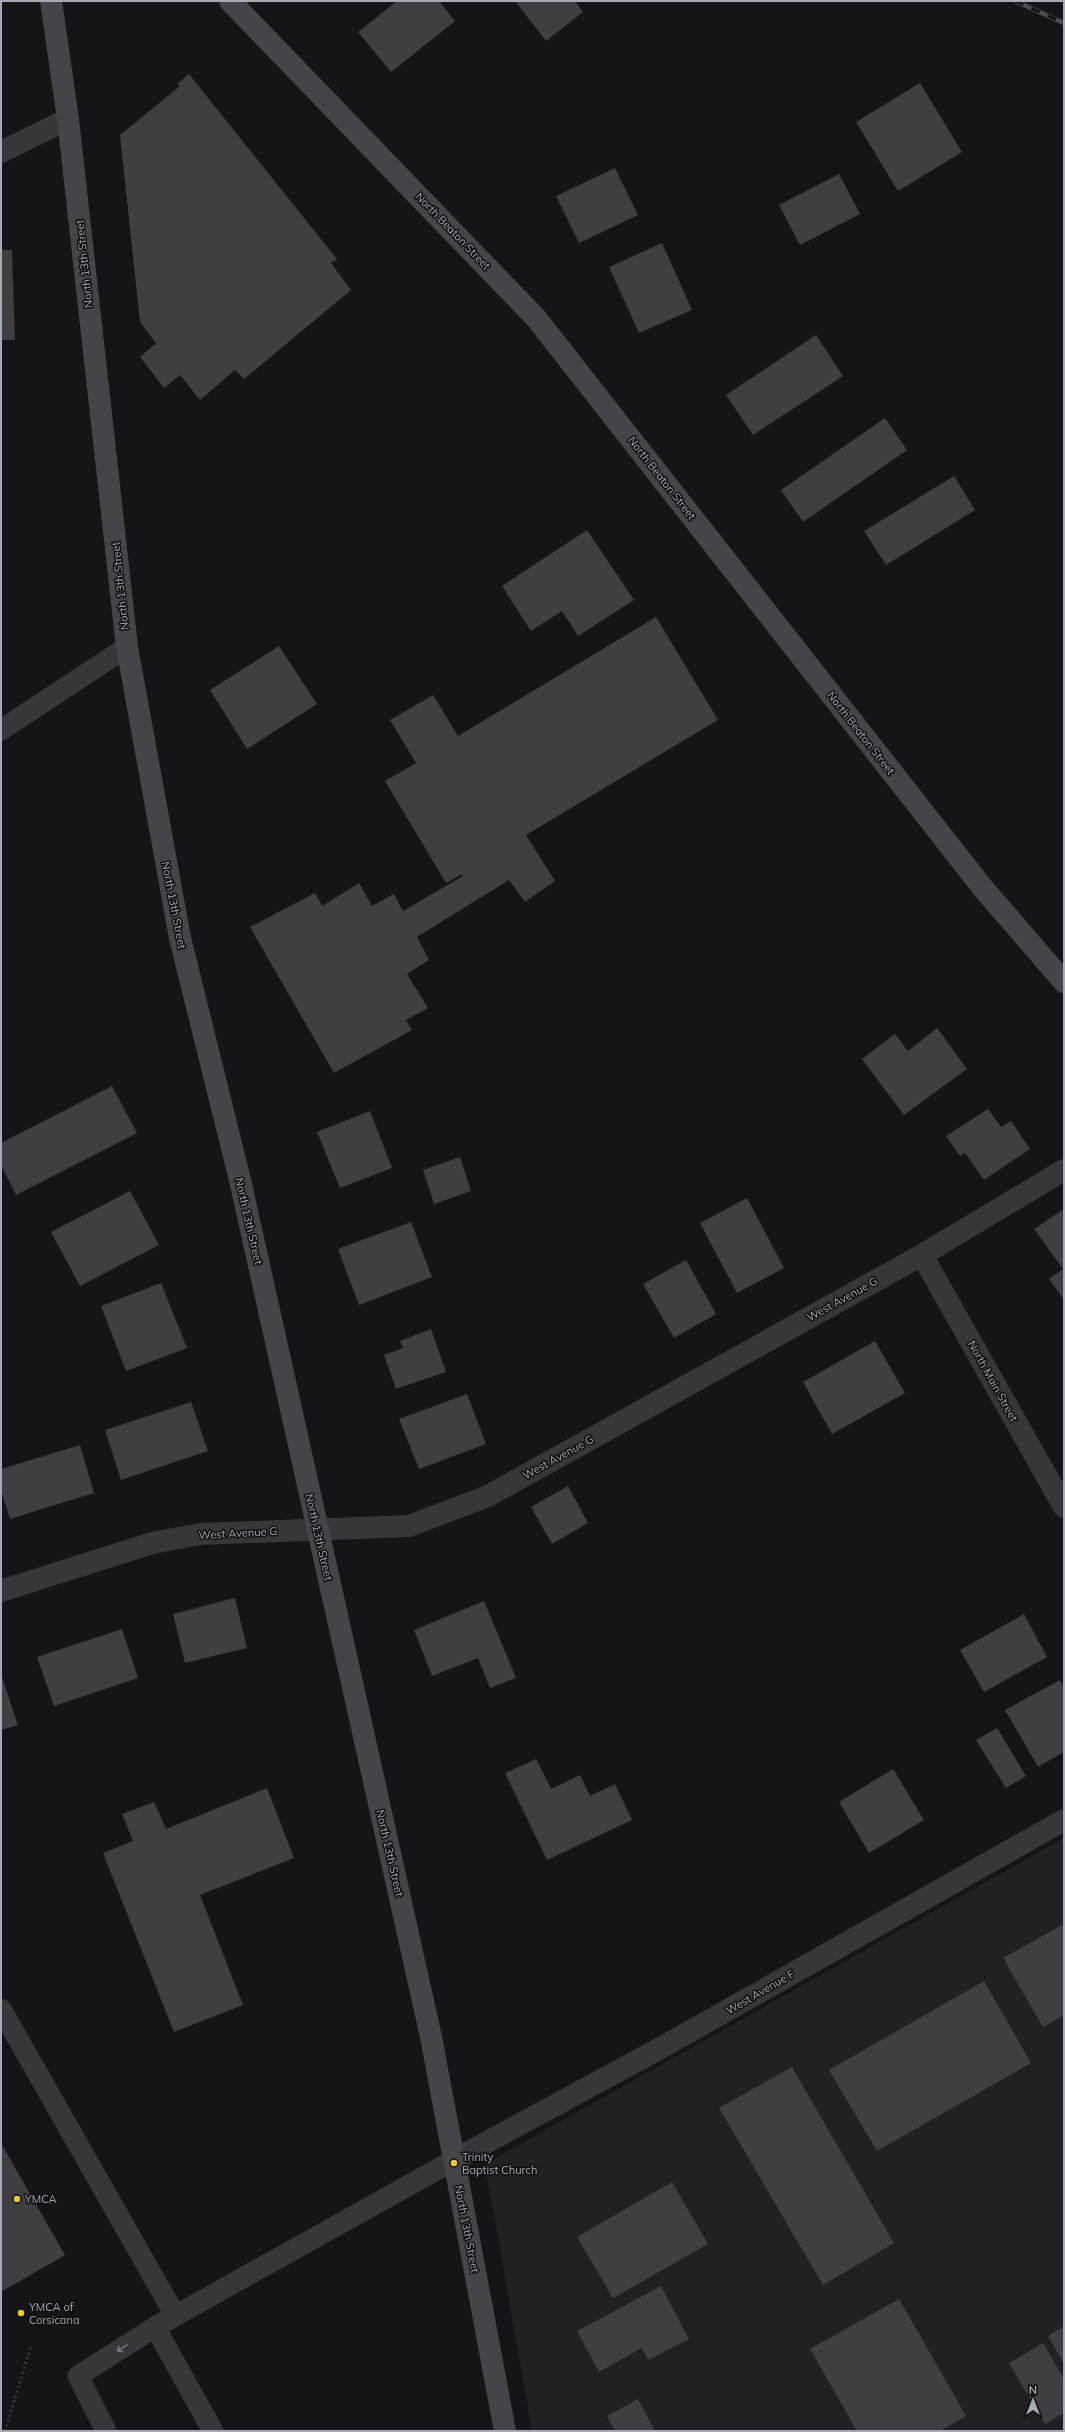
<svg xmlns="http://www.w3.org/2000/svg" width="1065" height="2432" viewBox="0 0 1065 2432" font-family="Mulish,sans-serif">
<rect width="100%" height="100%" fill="#151416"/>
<!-- built -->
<path fill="#212023" d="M1064,1838V2431H532L485,2164Z"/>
<!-- building -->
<path fill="#3f3e43" d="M397,1H439L455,21L391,72L358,32Z
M515,1H575L583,12L546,41Z
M189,74L337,259L331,263L351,290L244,379L235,370L200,400L180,375L164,388L140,357L156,343L140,322L120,135L180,86L177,84Z
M920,83L962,152L898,191L856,122Z
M615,168L638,215L579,243L556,196Z
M839,174L860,214L800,245L779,205Z
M662,243L692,310L639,333L609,267Z
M1,250H12L15,340H1Z
M816,335L843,376L753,435L726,395Z
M885,418L907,450L803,522L781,490Z
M954,476L975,510L886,565L864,531Z
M587,530L634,600L578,636L562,611L531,631L502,586Z
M656,617L718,720L526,835L555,881L525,902L509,880L417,937L429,960L407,974L428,1008L406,1020L412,1030L334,1073L250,927L315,893L322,906L359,883L372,906L394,894L403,911L463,876L462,874L446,883L385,781L416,763L390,720L433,695L458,736Z
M279,646L317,704L247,749L210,690Z
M937,1028L967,1069L904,1115L862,1059L895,1034L908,1051Z
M112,1086L137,1133L16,1195L1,1165V1143Z
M988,1109L1001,1127L1011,1121L1030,1149L984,1180L965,1153L960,1156L946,1136Z
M370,1111L392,1168L340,1188L317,1132Z
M460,1157L471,1191L434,1204L423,1170Z
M130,1191L159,1245L80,1286L51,1232Z
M747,1198L784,1268L737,1293L700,1223Z
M1064,1209V1300L1049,1279L1063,1269L1034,1229Z
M411,1222L432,1277L359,1305L338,1249Z
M686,1260L716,1314L674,1338L643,1284Z
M161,1283L187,1348L126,1371L101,1306Z
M431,1329L446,1372L396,1389L384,1355L403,1348L400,1341Z
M875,1341L905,1393L832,1434L803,1382Z
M467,1394L486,1444L419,1469L399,1419Z
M191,1402L208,1451L121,1480L105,1430Z
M80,1445L94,1493L10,1519L1,1490V1469Z
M568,1486L588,1523L552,1544L531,1507Z
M235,1598L247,1648L185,1663L173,1614Z
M484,1601L516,1678L490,1688L478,1658L432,1676L414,1630Z
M1024,1614L1047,1657L984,1692L960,1650Z
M122,1629L138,1678L54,1706L37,1657Z
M1,1674L18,1725L1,1730Z
M1060,1680L1064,1687V1752L1038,1767L1005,1710Z
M997,1728L1026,1776L1006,1788L976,1740Z
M536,1759L551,1789L580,1775L590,1796L615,1784L632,1820L547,1860L505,1773Z
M893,1769L924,1820L869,1853L839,1802Z
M267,1788L294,1858L200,1895L243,2005L174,2032L103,1853L133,1841L122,1814L154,1802L166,1829Z
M1064,1924V2015L1043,2027L1003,1958Z
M984,1981L1031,2063L877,2151L829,2070Z
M792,2067L894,2243L823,2285L719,2108Z
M1,2143L65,2255L1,2292Z
M672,2182L708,2244L613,2298L577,2237Z
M661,2286L689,2339L648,2360L642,2348L599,2372L577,2331Z
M899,2299L966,2416L940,2431H857L810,2349Z
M1064,2326V2364L1048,2336Z
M1043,2343L1064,2379V2413L1045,2424L1009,2363Z
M638,2399L655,2431H615L607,2416Z"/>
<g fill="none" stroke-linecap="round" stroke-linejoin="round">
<!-- path -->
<path stroke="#3c3d42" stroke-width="2.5" stroke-dasharray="2 3" stroke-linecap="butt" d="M5,2431L31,2346"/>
<!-- lane -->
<path stroke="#36363b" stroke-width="21" d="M1,730L127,647
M1,2009L175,2315
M106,2431L78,2376L155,2327
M213,2431L155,2327L454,2160"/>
<!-- street -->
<path stroke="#36363b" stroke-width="22" d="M1,152L68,119
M922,1255L1064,1507
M1,1591L152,1543L200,1534L409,1526L488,1496L922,1255L1064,1170
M454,2160L657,2050L1064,1820"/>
<!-- secondary -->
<path stroke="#44444b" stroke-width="22" d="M51,1L68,119L127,647L180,938L240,1180L431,2037L505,2431
M230,1L536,318L982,887L1064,982"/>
<defs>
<path id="rail" d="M1015,1L1064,23"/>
</defs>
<!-- rail casing -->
<use href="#rail" stroke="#4b4b52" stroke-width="4.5"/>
<!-- rail -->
<use href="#rail" stroke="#100f11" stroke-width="3" stroke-dasharray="9" stroke-linecap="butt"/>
</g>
<!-- one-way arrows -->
<defs><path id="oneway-shaft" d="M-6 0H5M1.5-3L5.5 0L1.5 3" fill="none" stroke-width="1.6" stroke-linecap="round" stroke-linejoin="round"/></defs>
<use stroke="#74757f" href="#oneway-shaft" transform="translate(122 2348) rotate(148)"/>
<!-- markers -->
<g fill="#efc633" stroke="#100f11" stroke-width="1.5">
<circle cx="454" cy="2163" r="4"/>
<circle cx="17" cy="2199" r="4"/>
<circle cx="21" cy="2313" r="4"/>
</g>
<g text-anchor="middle" stroke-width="3" stroke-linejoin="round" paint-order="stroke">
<!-- street labels -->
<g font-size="11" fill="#a6a9b6" stroke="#100f11">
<text transform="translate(453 231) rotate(46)" y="4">North Beaton Street</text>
<text transform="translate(84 264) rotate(-96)" y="4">North 13th Street</text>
<text transform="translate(662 478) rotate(52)" y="4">North Beaton Street</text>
<text transform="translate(120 586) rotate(-96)" y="4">North 13th Street</text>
<text transform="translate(861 733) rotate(52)" y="4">North Beaton Street</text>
<text transform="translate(174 905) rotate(79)" y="4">North 13th Street</text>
<text transform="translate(249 1221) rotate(77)" y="4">North 13th Street</text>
<text transform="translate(842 1299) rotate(-29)" y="4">West Avenue G</text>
<text transform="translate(993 1381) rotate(61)" y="4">North Main Street</text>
<text transform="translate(558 1457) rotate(-29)" y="4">West Avenue G</text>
<text transform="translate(238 1533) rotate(-3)" y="4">West Avenue G</text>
<text transform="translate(319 1537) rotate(77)" y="4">North 13th Street</text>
<text transform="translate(390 1853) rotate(77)" y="4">North 13th Street</text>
<text transform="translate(760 1992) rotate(-30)" y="4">West Avenue F</text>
<text transform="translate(467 2229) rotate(79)" y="4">North 13th Street</text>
</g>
<!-- poi labels -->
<g font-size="11" fill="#a6a9b6" stroke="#100f11" text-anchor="start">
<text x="462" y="2161">Trinity<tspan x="462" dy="13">Baptist Church</tspan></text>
<text x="25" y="2203">YMCA</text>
<text x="29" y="2311">YMCA of<tspan x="29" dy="13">Corsicana</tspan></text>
</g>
</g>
<!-- border -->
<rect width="1065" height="2432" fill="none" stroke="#a6a9b6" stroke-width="4"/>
<!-- north arrow -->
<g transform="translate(1033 2400)" stroke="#100f11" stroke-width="3" paint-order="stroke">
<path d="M0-3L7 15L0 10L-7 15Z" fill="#a6a9b6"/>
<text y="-6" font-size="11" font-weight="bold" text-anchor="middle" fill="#a6a9b6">N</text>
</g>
</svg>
